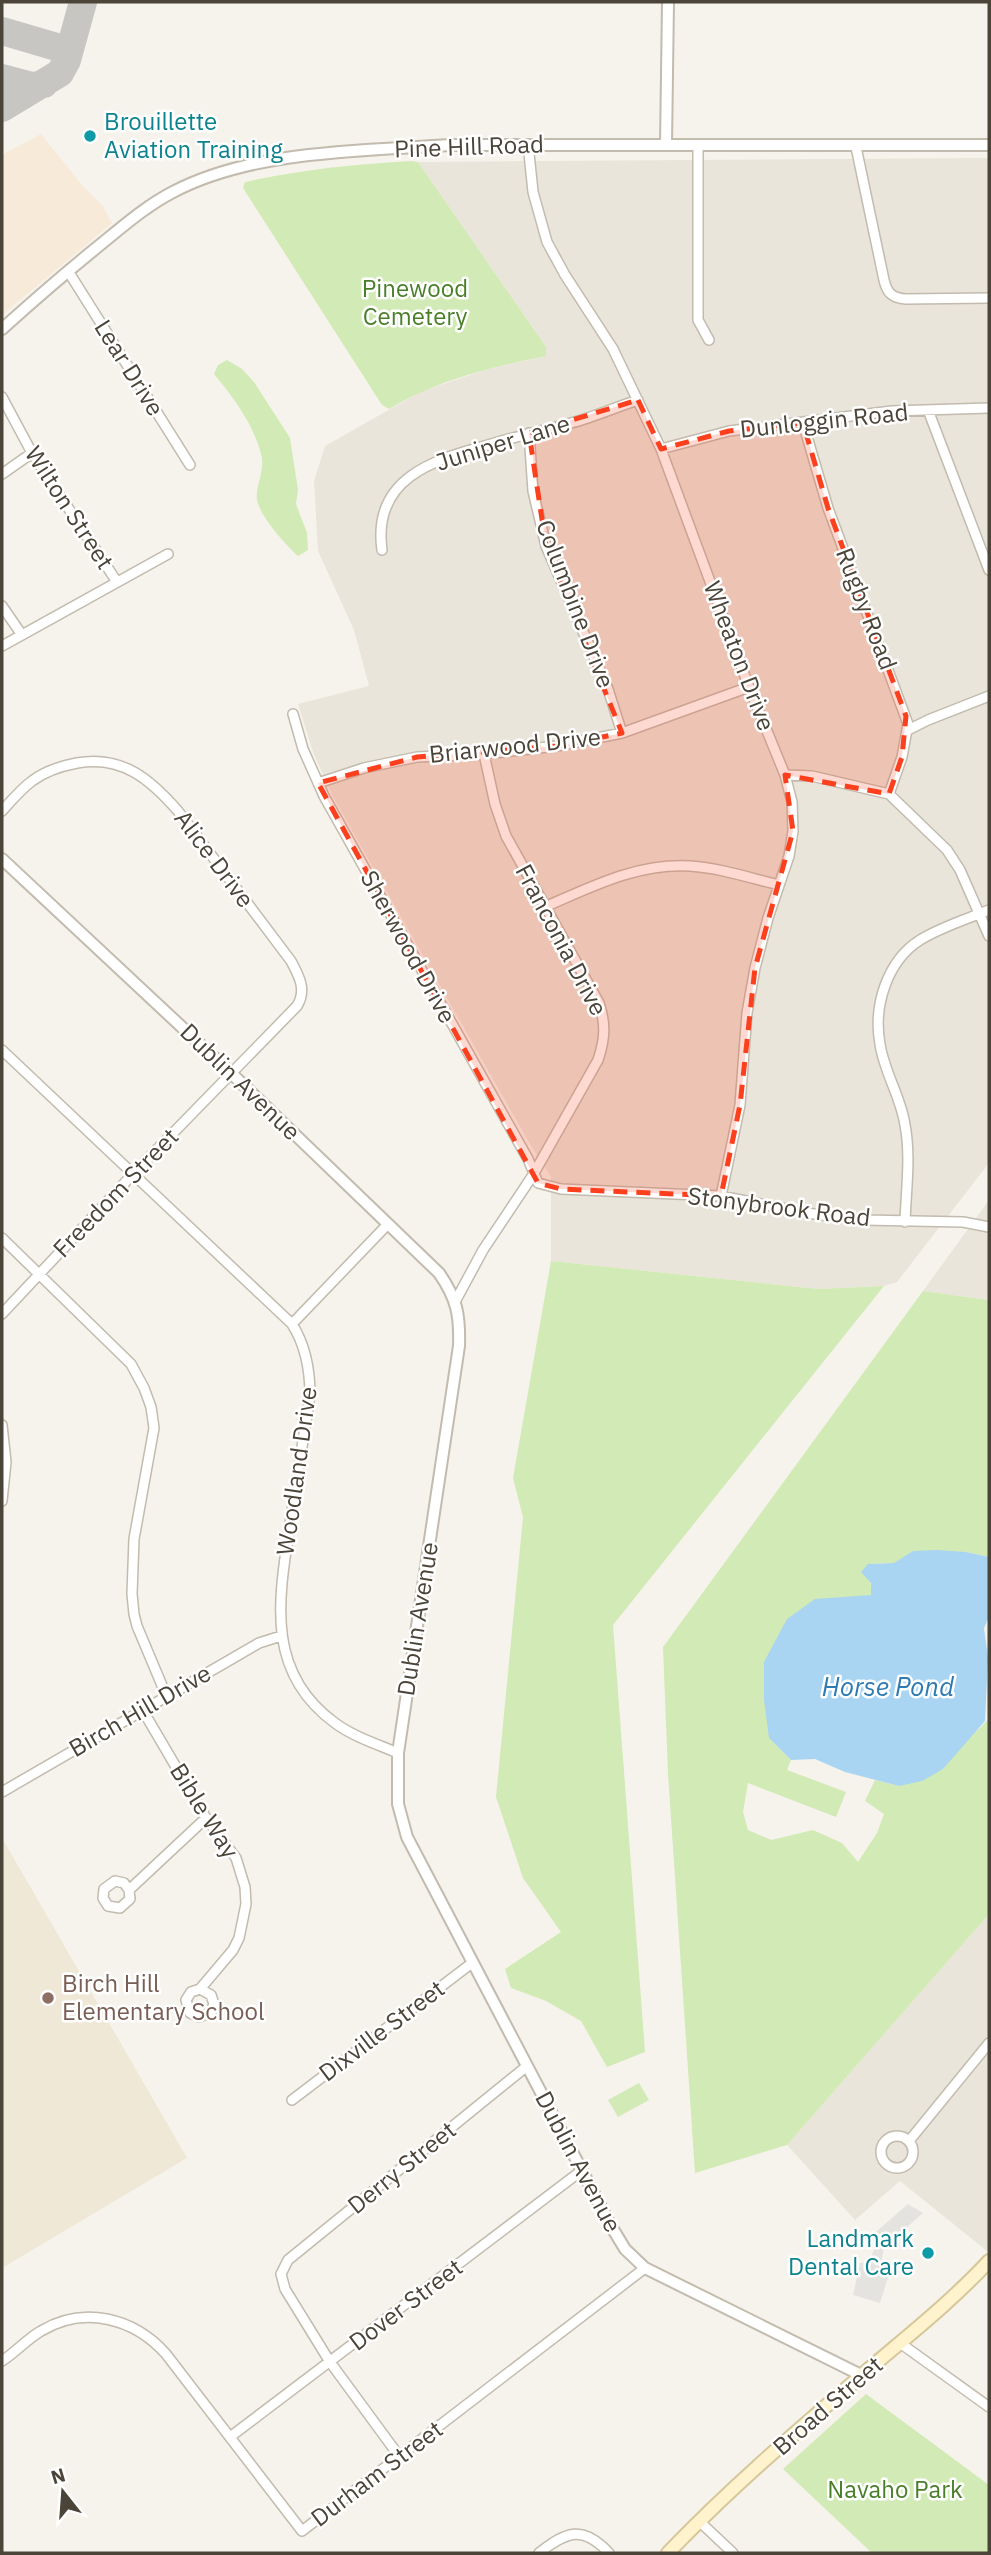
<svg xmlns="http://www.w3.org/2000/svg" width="991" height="2555" viewBox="0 0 991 2555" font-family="'IBM Plex Sans',sans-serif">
<rect width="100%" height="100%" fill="#f6f3ec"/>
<!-- residential -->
<path fill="#eae5da" d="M989,158V1163L897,1282L884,1286L818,1289L551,1261V1177L527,1139L333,797L313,752L298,704L369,686L354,630L318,551L314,481L325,446L422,391L488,369L546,356V347L418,162Z
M989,1200V1300L923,1291Z
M989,1914V2248L987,2251L900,2181L855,2220L787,2145Z"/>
<!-- commercial -->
<path fill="#f7ead8" d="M41,134L80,183L102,205L112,223L2,315V155Z"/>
<!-- education -->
<path fill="#efe8d6" d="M2,1838L187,2158L2,2268Z"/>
<!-- green -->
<path fill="#d2eab5" d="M411,161L418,162L546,347V356C491,367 437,380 389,409L382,405L243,188L245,182C300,170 355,164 411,161Z
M227,360L242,369L254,382L290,438L298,490L296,504L307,533L308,550L298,556C285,544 261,518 257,500C255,488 264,473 262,458C255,426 234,398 214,374L218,365Z
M551,1261L818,1289L884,1286L613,1625L645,2052L607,2067L581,2021L546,2001L511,1988L505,1969L561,1932L523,1878L496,1797L523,1517L513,1478Z
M923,1291L989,1300V1557L966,1552L913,1551L895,1563L868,1564L872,1595L847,1598L769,1738L791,1760L787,1770L846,1792L836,1817L748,1783L743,1812L748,1830L771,1840L813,1830L842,1843L858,1862L877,1833L884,1814L865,1801L875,1780L899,1786L943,1769L964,1743L989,1719V1914L787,2145L695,2173L668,1774L663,1647Z
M639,2083L649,2100L618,2117L608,2100Z
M866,2394L989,2485V2553H872L783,2469Z"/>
<!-- parking -->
<path fill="#e5e3e0" d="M908,2204L923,2213L884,2247L880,2268L890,2271L880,2303L853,2295L860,2263H869L876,2244L869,2238Z"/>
<!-- water -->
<path fill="#a9d4f2" d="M937,1550L966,1552L989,1557V1617L984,1628L988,1658L985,1721L943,1769L922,1781L899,1786L845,1772L815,1759L791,1760L769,1738L764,1700V1662L787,1619L815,1599L871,1595V1583L861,1572L868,1564L894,1563L913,1551Z"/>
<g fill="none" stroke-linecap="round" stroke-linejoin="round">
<!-- taxiway -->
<path stroke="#c8c6c3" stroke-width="28" d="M2,31L60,48L65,47L72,42
M2,78L32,86L44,84
M2,108L60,73L67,60L83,2"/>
<defs>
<path id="minor" d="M528,144L533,192L547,242L565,275L613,349L661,449L749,687L785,775L792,802L793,831L789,856L768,918L755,968L747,1013L740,1105L721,1196
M698,146V320L709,340
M856,147L884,280C887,293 892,298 906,299L989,298
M68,271L190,465
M2,397L32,453L117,582
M928,410L989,570
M803,423L828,508L908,724L902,757L889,794
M529,433L533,491L546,546L608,689L622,733
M661,449L729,431L892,411L989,408
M2,474L32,453
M382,550C372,479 432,460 488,445C515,437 543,430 571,423C594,417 616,407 638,400
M2,606L22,635
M2,646L168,554
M293,714L303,749L324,796L528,1159L538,1183L561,1189L721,1196L806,1213L864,1220L963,1222L989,1227
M908,730L928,720L989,696
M785,775L812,776L889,794L947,850L960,870L989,936
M318,783L364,768L417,757L484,754L557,746L622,733L749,687
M2,811C11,801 21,789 32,781C45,771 61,766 77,763C122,755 150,779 178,811L291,961C299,976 307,990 297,1006L133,1174L2,1314
M547,906C593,886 638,863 690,866C720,868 750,878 779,885
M2,1050L292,1324C306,1346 310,1369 310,1395C304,1436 297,1477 291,1517C280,1593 262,1670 335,1723C354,1737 377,1744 398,1753
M905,1222C906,1190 911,1157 905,1125C901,1097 884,1072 880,1044C873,1006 887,961 920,940C941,927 967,919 989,910
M2,1238L131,1364L144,1388L151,1407L154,1428L134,1539L132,1594L134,1614L137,1626L166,1695
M456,1300L483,1250L533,1175L598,1060C605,1039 606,1024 599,1003L506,836L495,804L484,754
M292,1324L388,1224
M2,1425L6,1462L2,1501
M142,1709L206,1818L236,1858L245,1887L246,1904L239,1938L233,1950L200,1989L191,1992L186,2000L190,2013L199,2017L211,2012L214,2004L211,1995L200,1989
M2,1792L259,1643L281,1636
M129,1890L130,1899L120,1908L108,1906L103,1898L104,1889L115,1881L124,1883L129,1890L206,1818
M292,2100L472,1963
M881 2152a16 16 0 1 1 32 0a16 16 0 1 1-32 0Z
M909,2141L989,2043
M900,2343L989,2407
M2,2361C16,2352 27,2339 41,2331C84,2305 134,2318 166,2354L302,2531L645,2268
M230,2437L581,2171
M399,2456L330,2362L285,2289L281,2274L288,2260L527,2066
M699,2521L733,2553
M539,2553C567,2531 583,2525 609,2553"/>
<path id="tertiary" d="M666,145L668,2
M2,329C32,302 63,275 95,249C120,229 144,207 173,192C253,150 362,151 450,145H989
M2,859L232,1074L439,1273C457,1299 460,1315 459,1346L398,1753V1804L407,1837L611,2226L625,2249L645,2268L861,2375"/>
<path id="secondary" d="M668,2553C728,2490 796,2432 862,2375C905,2338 950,2303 989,2261"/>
</defs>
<!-- minor casing -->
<use href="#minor" stroke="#c2bbae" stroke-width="12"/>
<!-- tertiary casing -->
<use href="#tertiary" stroke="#c2bbae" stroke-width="14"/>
<!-- secondary casing -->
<use href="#secondary" stroke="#d6c79b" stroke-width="16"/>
<!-- minor -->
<use href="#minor" stroke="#fff" stroke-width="9"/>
<!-- tertiary -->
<use href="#tertiary" stroke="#fff" stroke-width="10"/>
<!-- secondary -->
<use href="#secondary" stroke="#fff3cd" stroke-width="12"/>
</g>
<!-- marked area -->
<path fill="#fc3f1d" fill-opacity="0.2" stroke="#fc3f1d" stroke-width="5" stroke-dasharray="14 9" stroke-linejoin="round" d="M638,400L661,449L729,431L803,423L828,508L906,716L902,757L889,794L785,775L793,831L755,968L740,1105L721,1196L561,1189L538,1183L318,783L417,757L557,746L622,733L546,546L529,433Z"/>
<!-- markers -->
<g fill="#0f9aa8" stroke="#fff" stroke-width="2.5">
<circle cx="90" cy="136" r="7"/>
<circle cx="928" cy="2253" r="7"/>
</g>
<circle fill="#8d6e63" stroke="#fff" stroke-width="2.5" cx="48" cy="1998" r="7"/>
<g text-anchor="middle" stroke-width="5" stroke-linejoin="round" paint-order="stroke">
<!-- culture labels -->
<g font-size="24" fill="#0d838f" stroke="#fff" text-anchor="start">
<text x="104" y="130">Brouillette<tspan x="104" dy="28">Aviation Training</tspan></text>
<text x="914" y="2247" text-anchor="end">Landmark<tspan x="914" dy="28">Dental Care</tspan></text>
</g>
<!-- street labels -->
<g font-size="24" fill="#4b4439" stroke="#fff">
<text transform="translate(469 147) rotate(-2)" y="8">Pine Hill Road</text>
<text transform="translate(129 368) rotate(58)" y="8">Lear Drive</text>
<text transform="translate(824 421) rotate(-6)" y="8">Dunloggin Road</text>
<text transform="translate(503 443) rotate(-17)" y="8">Juniper Lane</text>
<text transform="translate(69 508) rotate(57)" y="8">Wilton Street</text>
<text transform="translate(575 604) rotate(69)" y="8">Columbine Drive</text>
<text transform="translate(866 609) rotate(69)" y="8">Rugby Road</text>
<text transform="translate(739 656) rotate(69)" y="8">Wheaton Drive</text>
<text transform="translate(515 746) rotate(-6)" y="8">Briarwood Drive</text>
<text transform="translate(214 859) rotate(53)" y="8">Alice Drive</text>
<text transform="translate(561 940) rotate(62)" y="8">Franconia Drive</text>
<text transform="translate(408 947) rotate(61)" y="8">Sherwood Drive</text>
<text transform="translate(240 1082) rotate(44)" y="8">Dublin Avenue</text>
<text transform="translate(116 1193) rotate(-46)" y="8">Freedom Street</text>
<text transform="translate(779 1207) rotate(7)" y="8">Stonybrook Road</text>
<text transform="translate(297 1471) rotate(-82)" y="8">Woodland Drive</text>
<text transform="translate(418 1619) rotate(-81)" y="8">Dublin Avenue</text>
<text transform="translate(140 1711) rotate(-30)" y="8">Birch Hill Drive</text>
<text transform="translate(204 1811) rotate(58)" y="8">Bible Way</text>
<text transform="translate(382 2031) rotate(-37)" y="8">Dixville Street</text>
<text transform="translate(578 2162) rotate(62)" y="8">Dublin Avenue</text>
<text transform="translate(402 2168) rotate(-39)" y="8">Derry Street</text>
<text transform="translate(406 2305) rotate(-37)" y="8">Dover Street</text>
<text transform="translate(828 2406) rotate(-41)" y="8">Broad Street</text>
<text transform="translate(377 2474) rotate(-37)" y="8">Durham Street</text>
</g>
<!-- park labels -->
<g font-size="24" fill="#4a7f2a" stroke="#fff">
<text x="415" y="297">Pinewood<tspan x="415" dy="28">Cemetery</tspan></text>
<text x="895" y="2498">Navaho Park</text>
</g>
<!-- education labels -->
<g font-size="24" fill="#785e54" stroke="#fff" text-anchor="start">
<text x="62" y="1992">Birch Hill<tspan x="62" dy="28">Elementary School</tspan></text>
</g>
<!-- water labels -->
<g font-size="26" font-style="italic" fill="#2e7ab2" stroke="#fff">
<text x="888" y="1696">Horse Pond</text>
</g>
</g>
<!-- border -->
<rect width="991" height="2555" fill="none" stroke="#4b4439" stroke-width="7"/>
<!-- north arrow -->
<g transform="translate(63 2492) rotate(343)" stroke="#ffffff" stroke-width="5" paint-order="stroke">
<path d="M0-5L12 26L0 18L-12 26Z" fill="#4b4439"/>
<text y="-10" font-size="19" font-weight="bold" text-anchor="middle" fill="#4b4439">N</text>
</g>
</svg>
